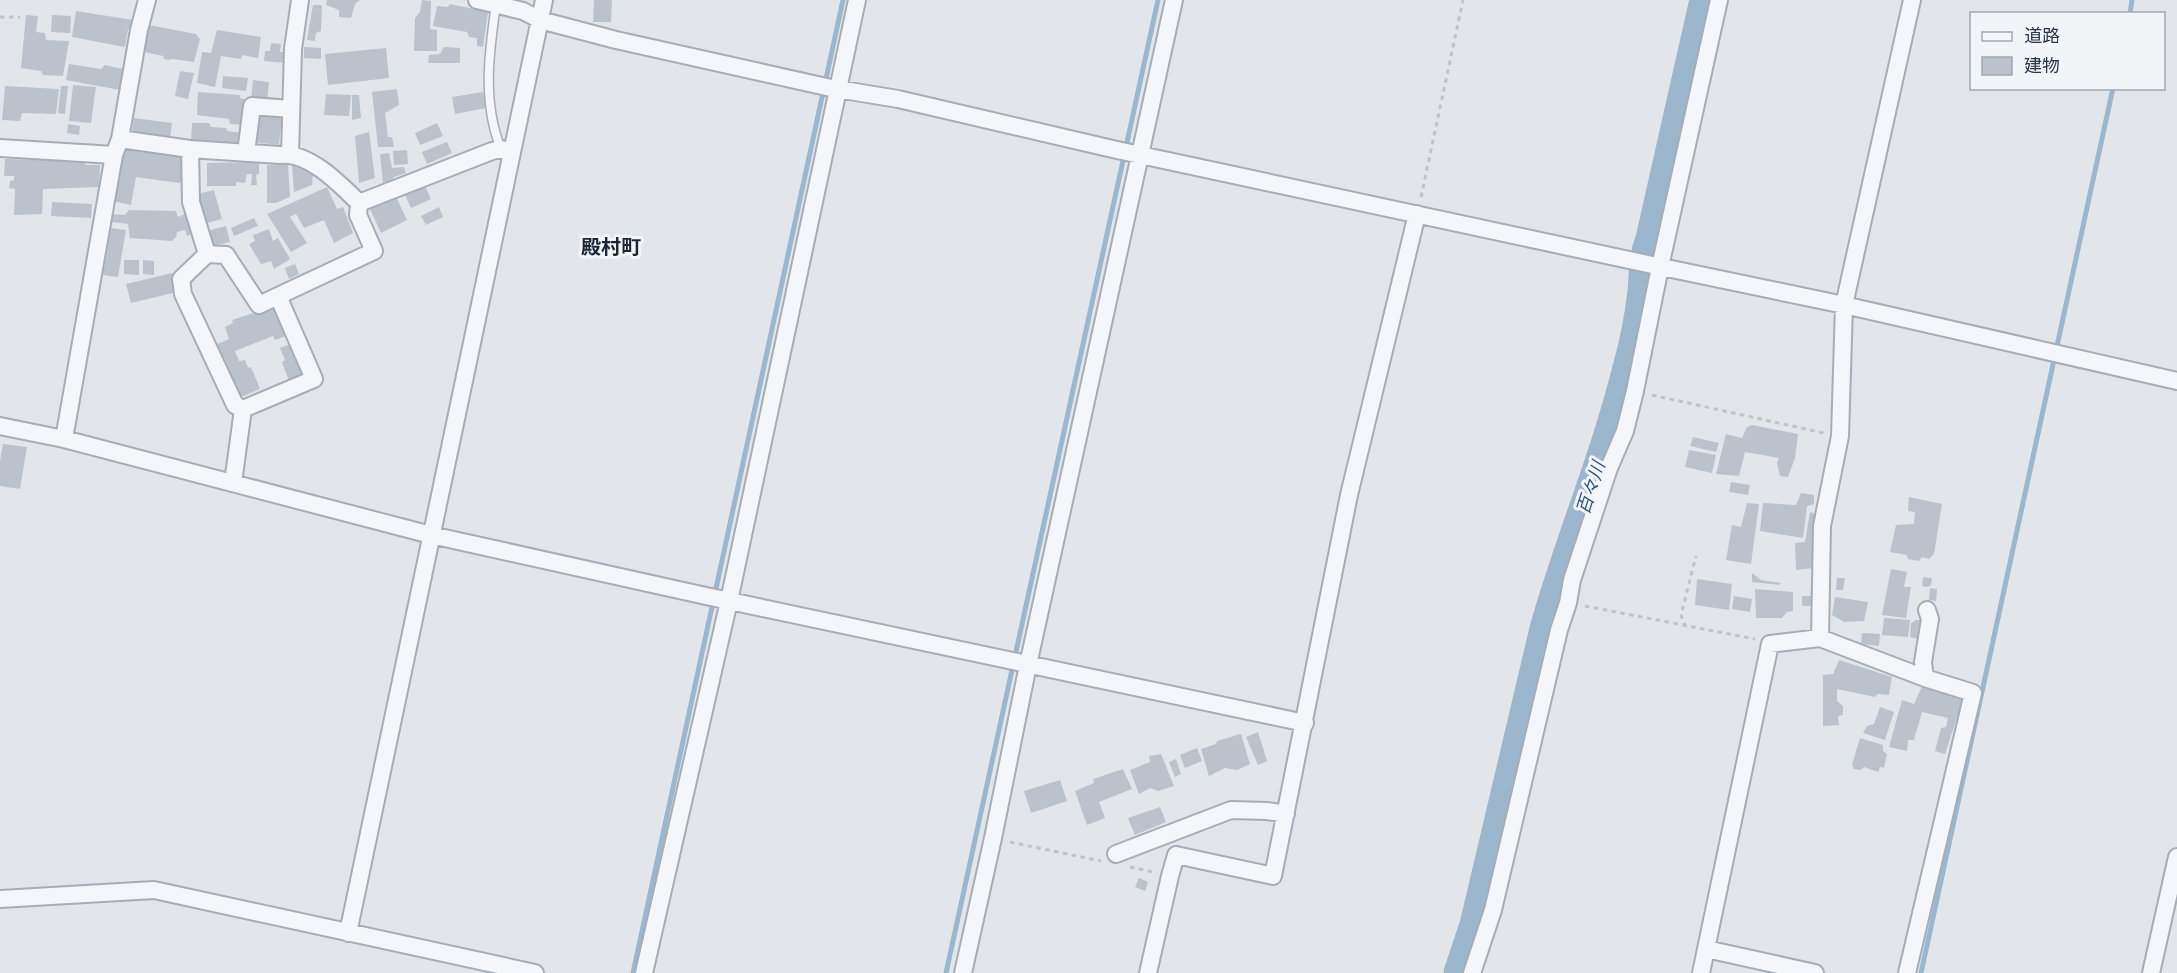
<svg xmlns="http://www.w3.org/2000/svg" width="2177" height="973" viewBox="0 0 2177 973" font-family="'Work Sans','Noto Sans JP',sans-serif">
<rect width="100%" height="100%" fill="#e2e6eb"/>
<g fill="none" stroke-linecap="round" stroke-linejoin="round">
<!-- stream -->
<path stroke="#9bb6cd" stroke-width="5" d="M2130,14L2132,0
M633,973L843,0
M946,973L1158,0
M1921,973L2113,88"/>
<!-- river -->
<path stroke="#9bb6cd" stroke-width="33" d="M1460,973L1476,925L1546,629C1571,541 1607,457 1629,368C1636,344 1641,317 1644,292C1646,271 1644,260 1652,239L1706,0"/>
</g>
<!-- building -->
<path fill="#bbc2cb" d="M327,0H360L355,4L351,18L339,17V10L326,5Z
M422,0L431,1L430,29L437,30V51H414L415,18L420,12Z
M594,0H612L611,22H593Z
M450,4L488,12L483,47L477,46V38L469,37L467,32L433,26L437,6L448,7Z
M313,5H322L321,31L316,33L315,41L307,40Z
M76,11L133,20L132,28L128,29L125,47L72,37Z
M26,15L38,16L36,32L45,33L46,40L69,41L63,76L43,75L41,71L21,68Z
M52,15L71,16L70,33L51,32Z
M149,25L196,34L200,39L194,62L172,59L168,60L164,59L163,56L144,52Z
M217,30L261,37L258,58L242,55L241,59L221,56L215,87L197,83L202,52L211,53Z
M271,43L281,44L280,52H286L285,63L264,61L265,51H270Z
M304,47L321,48V59L304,58Z
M444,47L460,48V63H428L429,55L440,54Z
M386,48L389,78L328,85L325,54Z
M69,64L101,69L105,65L123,69L120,90L66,80Z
M180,71L194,73L188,99L175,96Z
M223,76L248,78L246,91L222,88Z
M253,80L269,82L267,101L251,99Z
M73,85L96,87L91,123L69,121Z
M5,86L59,89L56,114L22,113L20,121L2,120Z
M61,86H68L65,114L58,113Z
M397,89L399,105L385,113L388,137H392L394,147H378L372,92Z
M198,92L240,95V98L247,100L245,125L230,124L229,119L197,115Z
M483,92L486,108L455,114L452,97Z
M326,94L351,95L349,116L324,115Z
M352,95H359L361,118L352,120Z
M257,113L282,116L279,145L254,142Z
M134,118L172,123L170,138L132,133Z
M192,123H209L211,127L226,128L227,131L242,133L240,146L191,141Z
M437,123L443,136L420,145L415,133Z
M68,124L80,126L79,135L67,133Z
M369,132L375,178L359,183L355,136Z
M447,142L452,153L427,164L422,152Z
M125,145L183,154L185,180L179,183L136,177L131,205L112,201Z
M407,150L408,164L394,165L393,151Z
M389,153L392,168L404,167L406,173L394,177L392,182L383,183L380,154Z
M5,159L85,161V165H100L99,187L43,189L42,214L14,215L15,189L9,188L10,181L14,180V176H4Z
M259,162V174L256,175L257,185H251L252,174H247L245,183L236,182V186H207V163Z
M288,164L290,197L276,203H267V165Z
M292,165L313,173L312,185L294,192Z
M425,186L431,199L411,208L405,195Z
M327,187L337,209L343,207L353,233L334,243L324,220L304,228L296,214L290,217L307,243L291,252L267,214Z
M214,190L222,219L207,223L198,194Z
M396,197L407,220L381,233L370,209Z
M52,202L92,204L91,218L51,216Z
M439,207L443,217L426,225L421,216Z
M129,210L176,211L178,217L191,212L197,232L187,236L185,230L177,232L176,237L172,241L130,238L128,224L112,222V214L125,215Z
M254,218L258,226L234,236L231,228Z
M226,226L230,242L214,246L210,230Z
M111,228L126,230L118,277L103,275Z
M269,229L273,241L278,238L290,259L274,269L271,261L261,264L249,244L255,241L253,235Z
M124,260H139V275L124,274Z
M143,260L154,261V275L143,274Z
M295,264L299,274L289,279L285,268Z
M172,273L177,292L131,303L126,284Z
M274,307L286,336L275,340L273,336L235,351L239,361L245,360L248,368L251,367L260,389L239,398L215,345L229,339L225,327L233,323L232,320L257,312L259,313Z
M293,343L306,374L289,381L282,362L285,360L280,348Z
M1752,425L1798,434L1795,458L1788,477L1780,476L1777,463L1779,458L1745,452L1739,476L1716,474L1726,434L1742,438L1747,427Z
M1693,437L1719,443L1716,452L1690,446Z
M3,444L27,447L20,489L0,486V461Z
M1689,450L1716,455L1712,473L1685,467Z
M1731,482L1750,485L1748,495L1729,492Z
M1801,493L1814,495V504L1807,506L1803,538L1760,531L1763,503L1796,505Z
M1909,497L1942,504L1934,554L1929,559L1922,557L1919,561L1908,559L1907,555L1890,552L1896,525L1914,524L1915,512L1908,511Z
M1747,503L1759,504L1751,564L1726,560L1732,525L1741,527Z
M1810,512L1816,514L1813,568L1796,570L1795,543L1805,542Z
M1891,569L1907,572L1904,587H1911L1906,618L1882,615Z
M1752,573L1761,580L1780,583V585L1752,582Z
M1923,577L1932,578L1931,585L1928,587L1922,586Z
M1837,578H1845L1843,590H1836Z
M1697,579L1732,584L1729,610L1695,605Z
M1930,588L1937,589L1936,601L1929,600Z
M1755,589L1793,592V611L1787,612L1782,618H1756Z
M1734,596L1752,599L1750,612L1732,609Z
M1802,596H1811L1812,606H1802Z
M1835,597L1868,602L1864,621L1844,622L1832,615Z
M1884,618L1910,620L1908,637L1882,635Z
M1916,620H1921L1918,639L1910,637L1911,623Z
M1862,633L1880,634L1879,646L1861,644Z
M1839,660L1892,677L1889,695L1878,694L1875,697L1837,689V701L1843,706V715L1838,716L1839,725L1823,726V675L1833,674Z
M1922,686L1963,699L1945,754L1935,751L1941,728L1946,727L1948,718L1922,712L1914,740H1908L1907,751L1889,747L1902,700L1914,704Z
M1880,707L1894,712L1885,740L1863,733L1867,726L1874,724Z
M1258,732L1267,761L1258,765L1246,737Z
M1241,734L1250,764L1237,770L1225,768L1209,776L1201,749L1216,744L1217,741Z
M1860,738L1883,745V751L1887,754L1884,768L1880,767L1878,772L1864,767L1861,770L1854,769L1852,765Z
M1197,748L1202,761L1185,768L1180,755Z
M1161,754L1174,786L1158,791L1150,788L1139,794L1130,770L1150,762L1149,756Z
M1176,759L1181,774L1175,777L1169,762Z
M1123,769L1132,789L1099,802L1105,818L1087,825L1075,791L1094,783L1093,779Z
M1060,780L1067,801L1031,813L1024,791Z
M1160,807L1166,822L1135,835L1128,818Z
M1139,878L1148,882L1145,891L1135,887Z"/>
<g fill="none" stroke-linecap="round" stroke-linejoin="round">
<defs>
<path id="service" d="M496,4C489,53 482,102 501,149"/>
<path id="minor" d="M477,0L523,11L540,20L616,40L831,88L898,99L1117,150L1657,266L1844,305L2177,381
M120,139L190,149L280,155C308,151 340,184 359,203L492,151L501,149L512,152
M0,148L114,155
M190,149L191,202L207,254L181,279L183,294L235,405L243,409
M246,153L252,106L291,109
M290,154L293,49L300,0
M207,254L226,255L259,305L278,296
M0,426L64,439L431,535L706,596L1305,723
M64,439L114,155L120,139L139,30L147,0
M233,483L243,409L314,379L278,296L374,251L358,215L359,203
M1820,638L1822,526L1840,436L1844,305L1912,0
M1925,678L1923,662L1930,619L1927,610
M1116,854L1231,810L1267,811L1286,814
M0,899L154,890L535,973
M348,933L544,0
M1706,949L1815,973
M644,973L729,601L857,0
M963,973L993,838L1028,665L1174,0
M1148,973L1170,876L1176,855L1273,876L1349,495L1417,214
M1472,973L1493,910L1559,630L1568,603L1572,580L1609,468L1625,431L1635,391L1660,267L1719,0
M1701,973L1770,644L1820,638L1925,678L1973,693L1907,973
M2151,973L2177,857"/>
</defs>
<!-- service casing -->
<use href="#service" stroke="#a6adb6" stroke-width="11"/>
<!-- minor casing -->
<use href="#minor" stroke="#a6adb6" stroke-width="20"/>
<!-- path -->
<path stroke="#c0c4ca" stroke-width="3" stroke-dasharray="4.5 4.5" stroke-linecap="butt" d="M0,17H20
M1421,197L1463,0
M1652,395L1824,433
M1585,606L1755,639
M1686,627L1681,615L1696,556
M1010,842L1101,861
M1130,867L1153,872"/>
<!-- service -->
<use href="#service" stroke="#f5f6f9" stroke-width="8"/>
<!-- minor -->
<use href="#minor" stroke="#f5f6f9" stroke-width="16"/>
</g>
<g text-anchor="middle" stroke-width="6" stroke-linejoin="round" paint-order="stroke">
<!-- water labels -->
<g font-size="18" font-style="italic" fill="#30557b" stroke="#f2f5f8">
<text transform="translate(1591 488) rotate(-72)" y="6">百々川</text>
</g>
<!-- quarter labels -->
<g font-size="20" font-weight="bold" fill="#1b2535" stroke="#f2f5f8">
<text x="611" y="254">殿村町</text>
</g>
</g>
<!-- legend -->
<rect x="1970" y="12" width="195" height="78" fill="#f2f5f8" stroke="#a1a8b0" stroke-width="1.5"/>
<rect x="1982" y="32" width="30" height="9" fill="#f5f6f9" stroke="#a1a8b0" stroke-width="1.5"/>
<text x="2024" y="42" font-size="18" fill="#283444">道路</text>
<rect x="1982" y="57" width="30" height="18" fill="#bbc2cb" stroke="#a1a8b0" stroke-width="1.5"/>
<text x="2024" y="72" font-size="18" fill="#283444">建物</text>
</svg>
